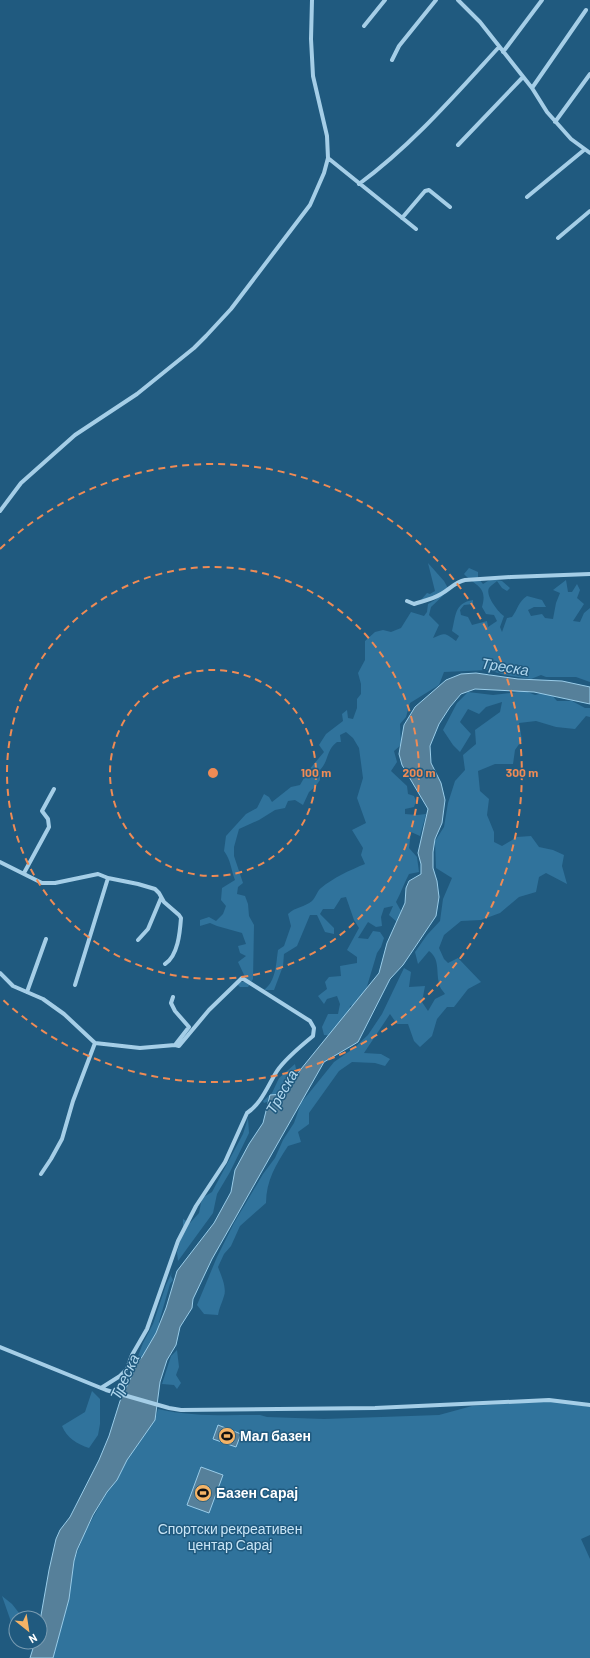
<svg xmlns="http://www.w3.org/2000/svg" width="590" height="1658" viewBox="0 0 590 1658" font-family="Barlow,sans-serif">
<rect width="100%" height="100%" fill="#205a7f"/>
<!-- green -->
<path fill="#30739c" d="M428,563L444,581L449,590L431,607L429,615L439,625L433,638C446,632 445,633 456,641L459,636L452,631C456,616 454,603 473,600V604L464,605L460,610L461,615L468,617L472,625L487,621L488,627L497,621L494,615L486,614L482,607C488,586 476,587 464,574L469,568L478,572V578L483,584L491,579L502,581L510,588L507,591L502,588L497,581C495,583 491,585 489,588C485,595 498,612 504,616L500,627L502,632L507,618L512,617C518,609 518,602 527,596L542,600L546,607H534L528,610L531,616L542,614L545,618L553,619L556,603L560,593L553,590L566,580L568,592H572L577,584L580,590L577,598L584,604L573,621L580,622L584,613L590,608V682L576,677H546L541,675L531,679L505,675L488,670L444,672L439,685L410,703L406,717L400,724L401,745L394,751L397,762L391,771L407,786L408,794L414,796L416,801L414,807L405,809V814L417,815L426,814L420,836L411,832L409,848L417,857L419,872L409,874C404,883 401,893 396,902L401,911L397,922L389,915L393,906L384,908L381,917L382,926L376,927L368,922L358,938L368,939L373,931L380,932L384,938L381,947L377,953L362,1003L350,1006L349,1020L335,1036L324,1035L322,1027L328,1014H338L340,1004L337,996L327,999L324,1004L318,996L327,989L325,982L329,977L341,976L340,966L357,963V957L347,950L359,928L354,920L346,897L341,898L334,909H323L320,914L334,928V934L325,932L317,915H310L297,946L284,954L283,966L274,990H264C276,981 276,964 278,950L284,946L291,926L288,914C295,907 305,907 312,901C316,897 317,891 321,888C333,878 350,870 365,864L361,855L363,848L352,830L366,823L357,798L363,778L359,748L353,738L346,732L340,735L341,742H337C326,750 329,761 320,770V780L315,787L309,792L303,805L295,800L288,801L285,808L275,810L259,820L239,829L234,847V856L243,883L238,887L237,894L245,896L248,904L249,916L254,925L253,979L248,987H240L235,982H245L246,979L238,962L246,956L240,953L238,946L246,944L242,933L217,926L210,923L200,926V920L209,917L216,921L223,914L226,906L221,900L222,888L235,880C231,870 231,860 224,851L226,836L246,814L257,808L264,794L269,797L272,802L291,787L300,785L308,771L324,752L319,745L326,734L343,721L342,714L347,710L348,718L353,719L357,708V699L361,694V684L358,673L365,660V641L375,632L383,630L391,632L401,628L411,612L424,616L427,612L428,604L435,600L440,595L421,600L427,593L430,594L435,591Z
M525,691L535,695L549,692L557,701H572L585,708H590V717L586,716L575,729L556,727L536,721L519,723L522,740L515,750L513,764H495L478,771L480,791L489,799L487,815L494,832V842L502,846L517,837L531,836L539,847L553,850L564,855L562,866L567,884L546,873L539,877L536,892L519,897L500,913L481,920L461,921L444,935L439,948L444,959L448,963L458,958L481,982L468,989L454,1007H447L437,1019L432,1036L420,1047L414,1041L408,1024H397L390,1014L364,1053L381,1054L390,1059L385,1066L375,1063L352,1062L339,1071L309,1113V1124L298,1132L301,1142L288,1146C276,1164 266,1181 266,1203L240,1226L231,1246L224,1254L218,1267C221,1275 227,1288 224,1296C222,1303 219,1308 218,1315L204,1314L197,1305L217,1257L234,1223L263,1174L275,1158L283,1140L294,1123L301,1103L334,1062L354,1048L368,1035L382,1014L404,968L411,972L409,987L425,986L422,1002L428,1011L435,999L445,994C443,991 439,987 439,983C436,971 440,959 429,951L418,964L415,952L427,935L440,921L443,899L452,878L436,868L435,841L444,827L448,803L455,781L465,770L463,755L476,744L475,730L500,712L502,702L486,707L479,714L468,709L460,722L471,734L460,752L453,745L443,730L457,703L468,692L493,695Z
M295,1064L296,1069L291,1072L290,1084L286,1095L264,1103L263,1101L272,1093L279,1078Z
M248,1118L249,1133L230,1172L217,1194L213,1213L178,1261L177,1252L183,1231V1219L190,1223L199,1213L202,1198L212,1192L243,1134Z
M172,1272L171,1276L173,1280L170,1284L159,1322L160,1332L137,1366L125,1390L120,1386L130,1377L143,1343L153,1324L166,1285Z
M177,1350L179,1367L176,1375L181,1383L177,1389L174,1385L162,1384L171,1356Z
M92,1391L100,1399V1424L98,1435L89,1448C77,1444 67,1438 62,1426L85,1412Z
M551,1401L590,1407V1535L581,1539L590,1559V1658H53L69,1599L74,1561L84,1534L107,1492L117,1480L127,1460L155,1420L158,1409C192,1417 226,1415 260,1415L267,1417L324,1419L439,1415L472,1406Z
M2,1596L12,1604L23,1618H16V1636Z"/>
<!-- water -->
<path fill="#56809a" stroke="#99cce9" d="M476,673L518,679L562,681L590,687V704L534,692L475,689L461,694L450,707L439,724L430,746L431,763L441,783L445,800L442,823L435,839L433,852V868L437,881L439,897L436,916L403,965L390,979L358,1042L324,1062L212,1259L193,1299L192,1308L180,1327L176,1345L167,1360L160,1382L155,1420L127,1460L117,1480L107,1492L93,1515L77,1550L74,1561L69,1599L53,1658H30L35,1642H40V1621L49,1570L56,1539L60,1530L70,1517L99,1460L109,1436L120,1401L138,1362L142,1357L156,1333L166,1308L177,1271L214,1223L231,1192L235,1170L249,1144L263,1123L270,1095L283,1094L301,1069L379,973L387,943L405,903L406,888L409,881L421,874V864L418,853L428,809L402,765L399,754L404,725L415,707L446,680L461,674Z
M218,1425L241,1434L236,1447L213,1439Z
M201,1467L223,1475L209,1513L187,1505Z"/>
<g fill="none" stroke-linecap="round" stroke-linejoin="round">
<!-- minor -->
<path stroke="#a5cee7" stroke-width="4" d="M458,0L480,22L532,88L547,112L571,139L590,153
M364,26L385,0
M503,52L542,0
M392,60L399,46L436,0
M532,88L586,10
M555,122L590,74
M458,145L523,77
M328,158L416,229
M359,184C412,145 455,95 499,47
M527,197L584,150
M402,218L425,191L429,190L450,207
M558,238L590,211
M0,511L21,483L75,435L137,394L194,348L206,336L231,309L310,205L324,173L328,158L327,136L313,76L311,39L312,0
M407,601L414,604C423,601 433,599 441,594C450,589 455,582 465,580L511,577L590,574
M0,862L42,883H55L98,874L108,878L138,884L155,889L159,893L164,902L179,915L181,918C180,932 178,956 165,964
M24,873L49,827L48,819L42,811L54,789
M138,940L148,929L161,898
M0,973L13,986L43,999L64,1014L95,1043L140,1048L175,1045L189,1027L175,1011L171,1003L173,997
M75,985L108,878
M27,992L46,939
M41,1174L51,1159L62,1139L73,1101L95,1043
M0,1347L106,1390L169,1408L181,1410L375,1408L549,1400L590,1405
M101,1388L120,1376L127,1369L132,1355L147,1329L178,1241L196,1206L225,1162L247,1113C262,1103 268,1085 277,1071C285,1059 302,1045 313,1036L314,1028L310,1021L242,978L209,1010L179,1046L175,1045"/>
</g>
<!-- distance rings -->
<g fill="none" stroke="#ef8b55" stroke-width="2" stroke-dasharray="7 5">
<circle cx="213" cy="773" r="103"/>
<circle cx="213" cy="773" r="206"/>
<path d="M0 549A309 309 0 1 1 0 997"/>
</g>
<!-- icons -->
<defs>
<symbol id="stadium-disc" viewBox="-11 -11 22 22"><circle r="9.5" fill="#f4b366" stroke="#205a7f"/><path d="M0-5a6.5 5 0 1 0 0 10a6.5 5 0 1 0 0-10ZM-3.5-1.8h7v3.6h-7Z" fill="#111"/></symbol>
</defs>
<g fill-rule="evenodd">
<use href="#stadium-disc" x="217" y="1426" width="20" height="20"/>
<use href="#stadium-disc" x="193" y="1483" width="20" height="20"/>
</g>
<g text-anchor="middle" stroke-width="3" stroke-linejoin="round" paint-order="stroke">
<!-- poi labels -->
<g font-size="14" font-weight="bold" fill="#fff" stroke="#205a7f" text-anchor="start">
<text x="240" y="1441">Мал базен</text>
<text x="216" y="1498">Базен Сарај</text>
</g>
<!-- park labels -->
<g font-size="14" fill="#c9e5f6" stroke="#205a7f">
<text x="230" y="1534">Спортски рекреативен<tspan x="230" dy="16">центар Сарај</tspan></text>
</g>
<!-- water labels -->
<g font-size="15" font-style="italic" fill="#b1d8ef" stroke="#205a7f">
<text transform="translate(505 667) rotate(9)" y="5">Треска</text>
<text transform="translate(282 1092) rotate(-60)" y="5">Треска</text>
<text transform="translate(125 1377) rotate(-65)" y="5">Треска</text>
</g>
</g>
<circle cx="213" cy="773" r="6" fill="#ef8b55" stroke="#205a7f" stroke-width="2"/>
<g font-size="12" text-anchor="middle" font-weight="bold" fill="#ef8b55" stroke="#205a7f" stroke-width="3" stroke-linejoin="round" paint-order="stroke">
<text x="316" y="777">100 m</text>
<text x="419" y="777">200 m</text>
<text x="522" y="777">300 m</text>
</g>
<!-- north arrow -->
<g transform="translate(28 1630) rotate(150)"><circle r="19" fill="#205a7f" stroke="#799cb2"/>
<path d="M0-3L7 15L0 10L-7 15Z" fill="#f4b366"/>
<text y="-6" font-size="11" font-weight="bold" text-anchor="middle" fill="#ffffff">N</text>
</g>
</svg>
